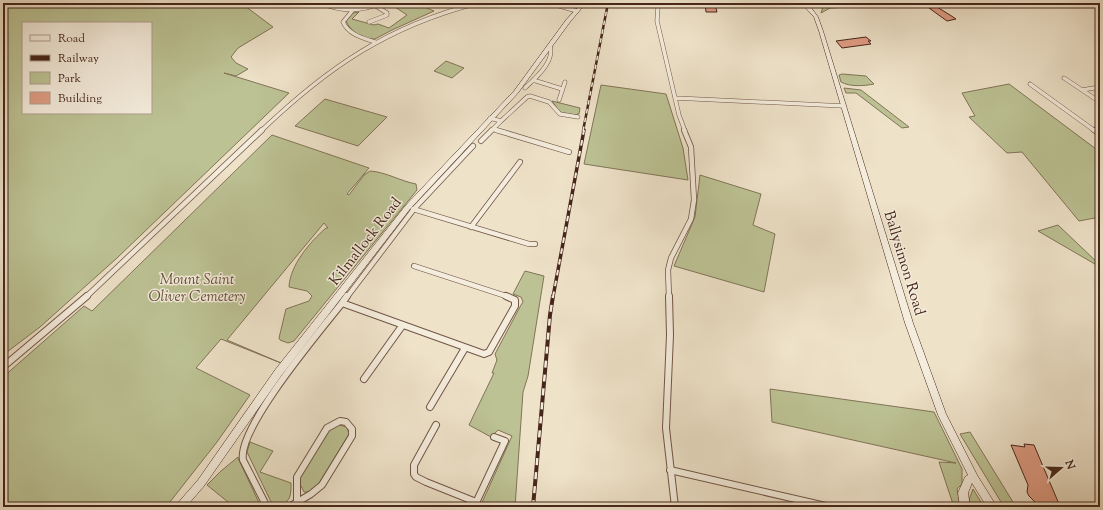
<svg xmlns="http://www.w3.org/2000/svg" width="1103" height="510" viewBox="0 0 1103 510" font-family="'Sorts Mill Goudy',serif">
<rect width="100%" height="100%" fill="#eee2c9"/>
<filter id="stains"><feTurbulence type="fractalNoise" baseFrequency=".005" numOctaves="4"/><feColorMatrix values="0 0 0 0 .2 0 0 0 0 .09 0 0 0 0 .02 0 0 0 .5 -.17"/></filter>
<radialGradient id="worn" r=".72"><stop offset=".6" stop-color="#630" stop-opacity="0"/><stop offset="1" stop-color="#630" stop-opacity=".3"/></radialGradient>
<!-- green -->
<path fill="#bcc294" stroke="#827457" fill-rule="evenodd" d="M3,3H241L273,27L238,48L231,57L236,63L248,69L236,76L224,73L289,93L117,258L40,327L3,355ZM23,23H151V113H23Z
M389,3H398L402,5C413,0 424,7 434,11L392,30L375,39C363,40 350,31 346,21L353,13L359,12L352,19L374,25L378,24L389,28L407,15Z
M830,3H931L830,8L821,13L823,7Z
M446,61L464,68L452,78L434,71Z
M842,74L866,76L874,84C864,86 850,87 841,82L839,75Z
M1009,84L1100,152V217L1079,221L1022,152L1007,153L969,117L975,116L962,93Z
M601,85L666,94L683,148L688,180L584,164Z
M844,88L861,90L909,127L902,128L856,93H846Z
M325,99L387,117L358,146L295,126Z
M552,101L580,108L579,114L572,115L560,112Z
M272,135L369,168L347,194L349,195L364,175L370,171C386,172 400,181 416,184L417,190L294,341L288,343L280,340L279,338L286,309L309,301L312,296L307,291L289,287C290,265 310,242 326,228H328L324,223L227,340L281,363L221,339L196,368L250,395L217,442L166,507H3V377L84,306L92,311Z
M700,175L761,194L753,225L775,234L764,292L674,266L695,217Z
M1058,225L1100,265V267L1038,231Z
M525,271L544,276L528,376L523,392L515,507H480L512,436L498,430L491,437L469,425L494,373H492L497,360L495,354L521,305L523,302L521,297L513,294Z
M770,389L934,412L962,469V484L957,489L961,507H954L939,462L956,463L772,422Z
M339,425L347,427L349,434L316,488L309,492H304L300,484V477L329,431L333,427Z
M970,432L1016,507H1004L960,434Z
M250,442L273,451L260,472L291,483C291,495 291,501 280,506L272,504L247,452Z
M238,457V458L261,507H234L207,485L221,471Z
M973,489L984,507H969V500Z"/>
<!-- building -->
<path fill="#e09c84" stroke="#47261a" d="M705,4H715L717,12H706Z
M937,7L950,15L956,19L947,21L929,8Z
M866,37L871,41H868L871,44L842,48L836,41Z
M1024,444L1034,445L1059,504L1048,503L1041,505L1036,503L1029,496L1027,492L1028,485L1011,445L1025,447Z"/>
<g fill="none" stroke-linecap="round" stroke-linejoin="round">
<defs>
<path id="street-far2" d="M321,3C341,12 361,12 381,3
M549,3L577,11
M353,10L343,22C349,35 363,38 375,42
M369,22L387,15V13L376,6
M1064,78L1100,102
M533,80L562,89
M1030,84L1095,131
M525,88C535,78 555,62 550,46
M1082,90L1100,87
M675,98L844,106
M559,100L565,82
M490,118L501,121L527,97L530,96L549,102L560,114L578,117
M494,129L499,131
M261,131C328,67 388,26 478,3
M491,131L501,121
M685,131L679,115L657,21L658,7L660,5L686,4"/>
<path id="street-far1" d="M496,130L569,152
M1094,130L1100,134
M481,141L492,130
M413,209L529,244H535
M471,227L520,162
M414,266L509,297
M86,297L262,130
M347,297L414,209L473,146
M669,297L668,270L671,258L691,219L694,200L691,147L684,130"/>
<path id="street" d="M347,296L342,303L484,354L489,352L515,306V300L506,296
M669,296L670,335L666,428L675,507
M3,367L87,296
M364,379L402,326
M430,407L465,348
M436,425L414,465V474L416,477L426,482L476,502
M670,470L830,507
M267,507L243,460C237,428 321,330 342,303
M289,507L311,494L322,485L352,436V429L346,422L340,421L327,428L297,477V500
M474,507L505,441L494,437"/>
<path id="secondary" d="M582,3H586L570,22L518,93L410,209L281,376L204,486L186,507H175L177,504L198,480L275,370L406,205L514,91L566,20Z
M804,3L816,5L820,3H826L816,7L810,6L818,17L823,31L913,323L946,414L977,475L997,507H987L972,483L968,493L970,507H960L958,493L965,477L968,475L938,415L905,323L819,31L814,17L803,5Z"/>
</defs>
<!-- street-far2 casing -->
<use href="#street-far2" stroke="#715546" stroke-width="4.5"/>
<!-- street-far1 casing -->
<use href="#street-far1" stroke="#715546" stroke-width="6"/>
<!-- street casing -->
<use href="#street" stroke="#715546" stroke-width="8"/>
<!-- secondary casing -->
<use href="#secondary" stroke="#47261a" stroke-width="1"/>
<!-- street-far2 -->
<use href="#street-far2" stroke="#f4ecdc" stroke-width="3.5"/>
<!-- street-far1 -->
<use href="#street-far1" stroke="#f4ecdc" stroke-width="4.5"/>
<!-- street -->
<use href="#street" stroke="#f4ecdc" stroke-width="6"/>
<!-- secondary -->
<use href="#secondary" fill="#f4ecdc" fill-rule="evenodd"/>
<defs>
<path id="rail-far2" d="M583,131L608,3"/>
<path id="rail-far1" d="M553,297L584,130"/>
<path id="rail" d="M533,507L550,315L553,296"/>
</defs>
<!-- rail-far2 casing -->
<use href="#rail-far2" stroke="#47261a" stroke-width="2.5"/>
<!-- rail-far1 casing -->
<use href="#rail-far1" stroke="#47261a" stroke-width="3.5"/>
<!-- rail casing -->
<use href="#rail" stroke="#47261a" stroke-width="4"/>
<!-- rail-far2 -->
<use href="#rail-far2" stroke="#f4ecdc" stroke-width="1.5" stroke-dasharray="4.5" stroke-linecap="butt"/>
<!-- rail-far1 -->
<use href="#rail-far1" stroke="#f4ecdc" stroke-width="2" stroke-dasharray="5.5" stroke-linecap="butt"/>
<!-- rail -->
<use href="#rail" stroke="#f4ecdc" stroke-width="2.5" stroke-dasharray="7" stroke-linecap="butt"/>
</g>
<g text-anchor="middle" stroke-width="3" stroke-linejoin="round" paint-order="stroke">
<!-- street labels -->
<g font-size="15" fill="#47261a" stroke="#f4ecdc">
<text transform="translate(365 241) rotate(-52)" y="5">Kilmallock Road</text>
<text transform="translate(905 263) rotate(73)" y="5">Ballysimon Road</text>
</g>
<!-- park labels -->
<g font-size="15" font-style="italic" fill="#644d38" stroke="#f4ecdc">
<text x="197" y="284">Mount Saint<tspan x="197" dy="17">Oliver Cemetery</tspan></text>
</g>
</g>
<!-- margin -->
<rect width="1103" height="510" fill="none" stroke="#eee2c9" stroke-width="16"/>
<rect x="4" y="4" width="1095" height="502" fill="none" stroke="#47261a" stroke-width="2"/>
<rect x="8" y="8" width="1087" height="494" fill="none" stroke="#47261a"/>
<!-- legend -->
<rect x="22" y="22" width="130" height="92" fill="#f4ecdc" stroke="#af9d8e"/>
<rect x="30" y="35" width="20" height="6" fill="#f4ecdc" stroke="#af9d8e"/>
<text x="58" y="42" font-size="12" fill="#47261a">Road</text>
<rect x="30" y="55" width="20" height="6" fill="#47261a" stroke="#af9d8e"/>
<text x="58" y="62" font-size="12" fill="#47261a">Railway</text>
<rect x="30" y="72" width="20" height="12" fill="#bcc294" stroke="#af9d8e"/>
<text x="58" y="82" font-size="12" fill="#47261a">Park</text>
<rect x="30" y="92" width="20" height="12" fill="#e09c84" stroke="#af9d8e"/>
<text x="58" y="102" font-size="12" fill="#47261a">Building</text>
<!-- north arrow -->
<g transform="translate(1061 468) rotate(70)" stroke="#f4ecdc" stroke-width="3" paint-order="stroke">
<path d="M0-3L7 15L0 10L-7 15Z" fill="#47261a"/>
<text y="-6" font-size="11" font-weight="bold" text-anchor="middle" fill="#47261a">N</text>
</g>
<rect width="100%" height="100%" filter="url(#stains)"/>
<rect width="100%" height="100%" fill="url(#worn)"/>
</svg>
